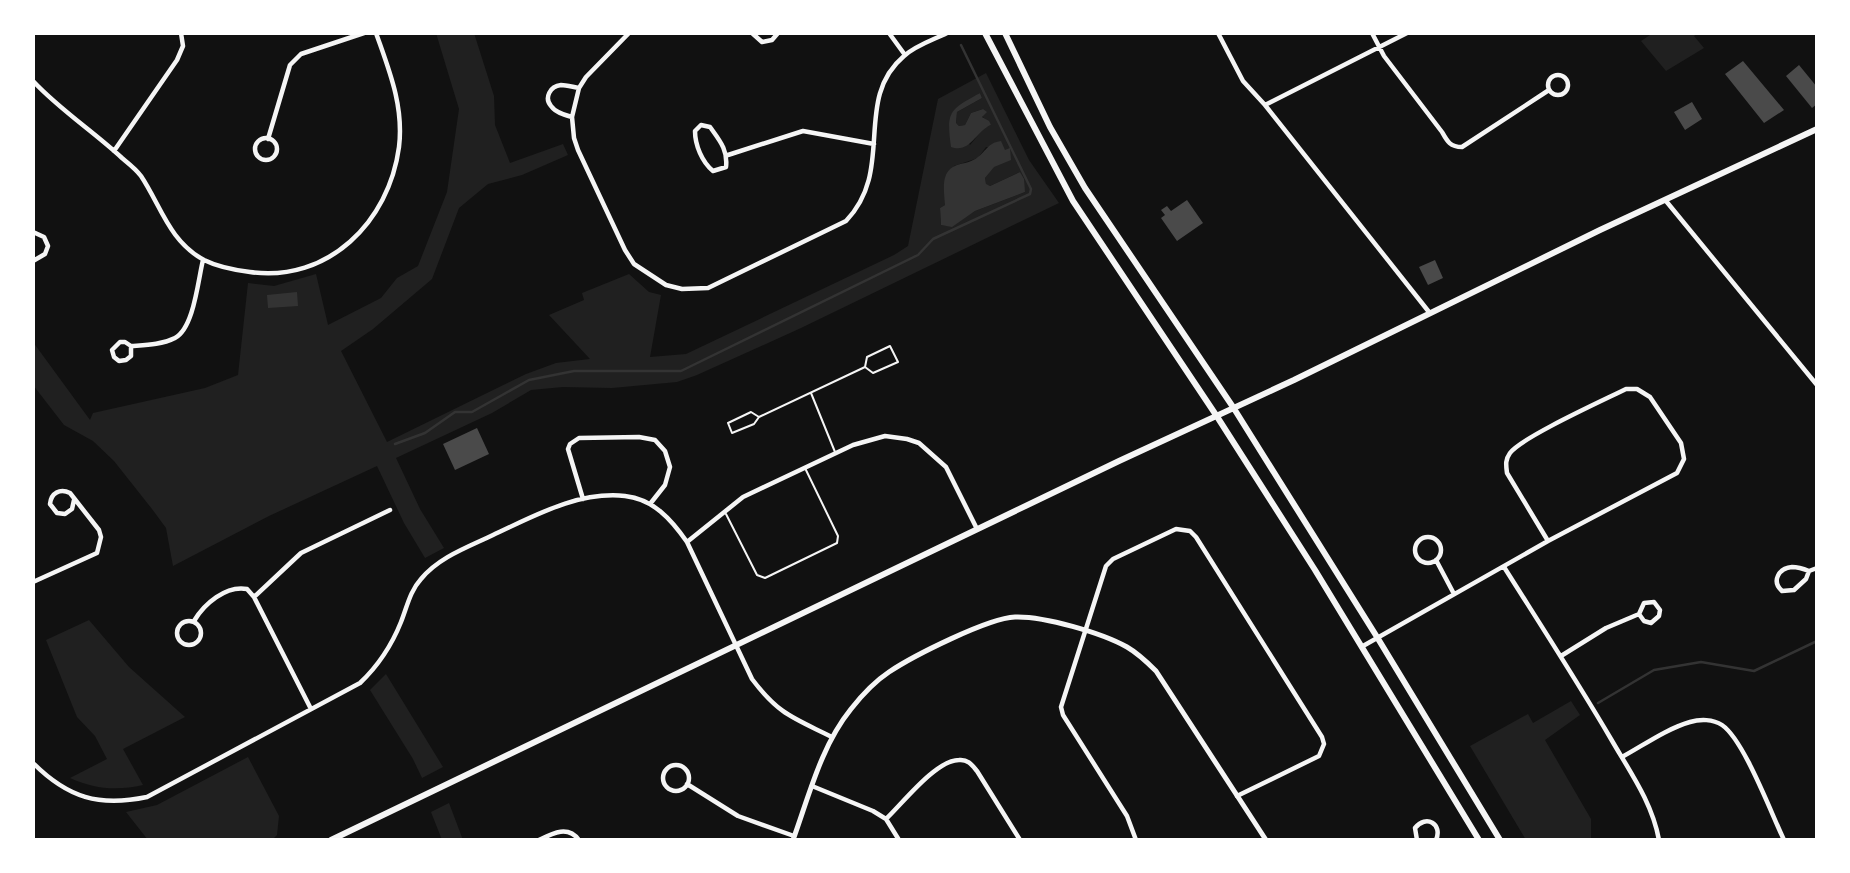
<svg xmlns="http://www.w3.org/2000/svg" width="1850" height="873" viewBox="0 0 1850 873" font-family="'Public Sans',sans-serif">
<rect width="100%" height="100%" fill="#111"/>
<!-- green -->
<path fill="#202020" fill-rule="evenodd" d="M436,33H474L494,96L495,125L510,163L563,144L568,155L522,175L488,184L459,208L432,279L373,329L341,351L387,442L526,374L556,363L590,359L549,315L584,300L582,293L629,274L649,292L661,295L650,357L686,354L894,255L908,246L938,99L986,73L1029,160L1059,203L801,328L697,375L677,382L612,388L563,387L531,390L492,413L396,458L420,509L444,548L425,558L404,523L377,466L269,516L173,566L166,528L152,509L114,461L93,441L64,425L33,385V342L90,420L93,413L205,388L238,375L248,283L274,286L316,274L328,325L381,298L397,278L418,266L447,192L459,109ZM980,93L982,98L957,112L956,123L959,126L965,125L971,113L983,109L982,116L991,125L984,128L970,145L951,115ZM986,147L1005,150L985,178L986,185L990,186L1020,172L1025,192L975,211L952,226L941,225L940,208L945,205L954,166L978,158Z
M1653,33H1698L1694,36L1704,48L1666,71L1641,41Z
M89,620L129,667L185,717L123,749L143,785C117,791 94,789 70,778L107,759L95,736L77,717L46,640Z
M386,674L443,767L422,778L413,759L370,690Z
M1571,701L1580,715L1545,740L1591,819V840H1526L1470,746L1528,714L1533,723Z
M248,757L279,816L277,835L272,840H148L126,812L157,805Z
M449,803L463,840H442L431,812Z"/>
<!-- water -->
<path fill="#333" d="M980,93L982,98L957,112L956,123L959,126L965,125L971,113L983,109L987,112L982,117L989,121L991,125C976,131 970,154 951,147C946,110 950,110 980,93Z
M1001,141L1005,150L1010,148L1011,160L994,167L985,178L986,184L990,186L1020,172L1024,179L1025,192L975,211L952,227L941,225L940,208L945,205C944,190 940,171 957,165C964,163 972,162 978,157C987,150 988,143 1001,141Z
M297,292L298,306L268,308L267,295Z"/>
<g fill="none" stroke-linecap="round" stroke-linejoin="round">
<!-- stream -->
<path stroke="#333" stroke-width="2.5" d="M395,444L425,433L455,412H472L529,380L574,371H681L918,255L933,239L1030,194L1031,189L961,45
M1598,703L1654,670L1701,662L1754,671L1817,641"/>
</g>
<!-- building -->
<path fill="#4a4a4a" d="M1743,61L1784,110L1764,123L1725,74Z
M1799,65L1817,87V104L1812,108L1786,76Z
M1692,102L1702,119L1685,130L1674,112Z
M1187,200L1203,223L1177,241L1161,218L1165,215L1161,210L1167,206L1171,211Z
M1435,260L1443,278L1428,285L1419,267Z
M477,428L489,454L455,470L443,444Z"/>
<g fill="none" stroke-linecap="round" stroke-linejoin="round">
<!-- service -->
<path stroke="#f5f5f5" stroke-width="2" d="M890,346L898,362L873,373L865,367L867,357Z
M811,393L835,452
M759,417L751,412L728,423L732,433L754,424L759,417L865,367
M726,514L757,575L765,578L837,543L838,536L805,468"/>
<!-- minor -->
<path stroke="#f5f5f5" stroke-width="4.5" d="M629,33L586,77L579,88L572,117L574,138L578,150L625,250L634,264L666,285L682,289L708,288L846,221C896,169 852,100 904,56C916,45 933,40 947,33
M752,33L762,42L772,40L778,33
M889,33L905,55
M1218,33L1243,81L1265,105
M1372,33L1384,56L1442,132C1447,141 1450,147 1462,147L1549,90
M1407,33L1265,105L1429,312
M1548 85a10 10 0 1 1 20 0a10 10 0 1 1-20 0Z
M33,81C60,110 93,131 122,158C128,163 136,169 141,176C161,206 169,241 204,260C218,267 234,270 250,272C328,283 389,222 399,147C404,106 389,70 376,33
M572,117C565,115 556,113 551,106C544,98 550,86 561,85C566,85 573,87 579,88
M701,125L710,127C720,141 728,150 726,167L713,171C702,162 695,145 695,131Z
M255 149a11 11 0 1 1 22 0a11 11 0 1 1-22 0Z
M268,139L290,65L301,54L364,33
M114,151L177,60L183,46L181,33
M728,155L803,131L874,144
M1666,201L1817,385
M33,232L44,237L48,246L45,254L33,261
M131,346V356L126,360L119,361L114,357L112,350L120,342H125L131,346C146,345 161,345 175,338C194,328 198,280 203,260
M583,499L568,449L570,444L579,438L639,437L655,440L665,451L670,467L665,485L650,504
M1415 550a13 13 0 1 1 26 0a13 13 0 1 1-26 0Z
M687,542L743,497L853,445L885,436L907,439L919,443L946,467L977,529
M1436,560L1454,594
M1504,567C1540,624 1577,681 1611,739C1630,772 1652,802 1659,840
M1809,571C1804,569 1799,567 1792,567C1779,568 1771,581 1782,591L1794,590L1806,579L1809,571L1817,568
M33,582L97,553L101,537L99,530L70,493C60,488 51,493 50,504L57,513L65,514L72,509L74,500
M254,597L301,553L390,510
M177 633a12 12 0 1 1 24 0a12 12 0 1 1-24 0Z
M194,621C204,604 226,585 247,589L254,597L311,709
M1363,646L1548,541L1677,473L1684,459L1681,443L1650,397L1637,389H1626C1604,400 1522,437 1510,453C1505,460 1506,465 1507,473L1548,541
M1561,656L1606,628L1639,614L1644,603L1654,602L1660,610L1659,616L1651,623L1644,621L1639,614
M1622,757C1644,745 1666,729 1690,722C1700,719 1713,719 1722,725C1744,740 1771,813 1784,840
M33,763C68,798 99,807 147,797L360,683C379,665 391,647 401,622C407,607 410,591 421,579C439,557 468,547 493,535C534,516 578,491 625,496C653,499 671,519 687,542L752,679C779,715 794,718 832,737
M663 778a13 13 0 1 1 26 0a13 13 0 1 1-26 0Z
M687,784L738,816L794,836
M812,786L873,811L886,819L899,840
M886,819C903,803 936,760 959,760C968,759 972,765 977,771L1020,840
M539,840C553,833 568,825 579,840
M1136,840L1127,816L1063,715L1061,707L1106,566L1113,559L1176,529L1190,531L1196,537L1322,737L1324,744L1319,756L1237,796
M1417,840L1415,828C1426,814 1443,824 1436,840"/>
<!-- tertiary -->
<path stroke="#f5f5f5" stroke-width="5" d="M793,840C809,796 821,746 851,709C862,695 874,682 889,672C913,656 988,618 1015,617C1044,616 1102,633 1127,647C1139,654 1147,662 1156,671L1266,840"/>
<!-- secondary -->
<path stroke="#f5f5f5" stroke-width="6" d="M985,33L1073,201L1216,415L1315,570L1479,840
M1005,33L1050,127L1085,188L1233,407L1377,637L1500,840
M331,840L1119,461L1294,380L1600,230L1817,129"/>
</g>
<!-- border -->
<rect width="1850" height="873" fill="none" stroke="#ffffff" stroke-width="70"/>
</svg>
